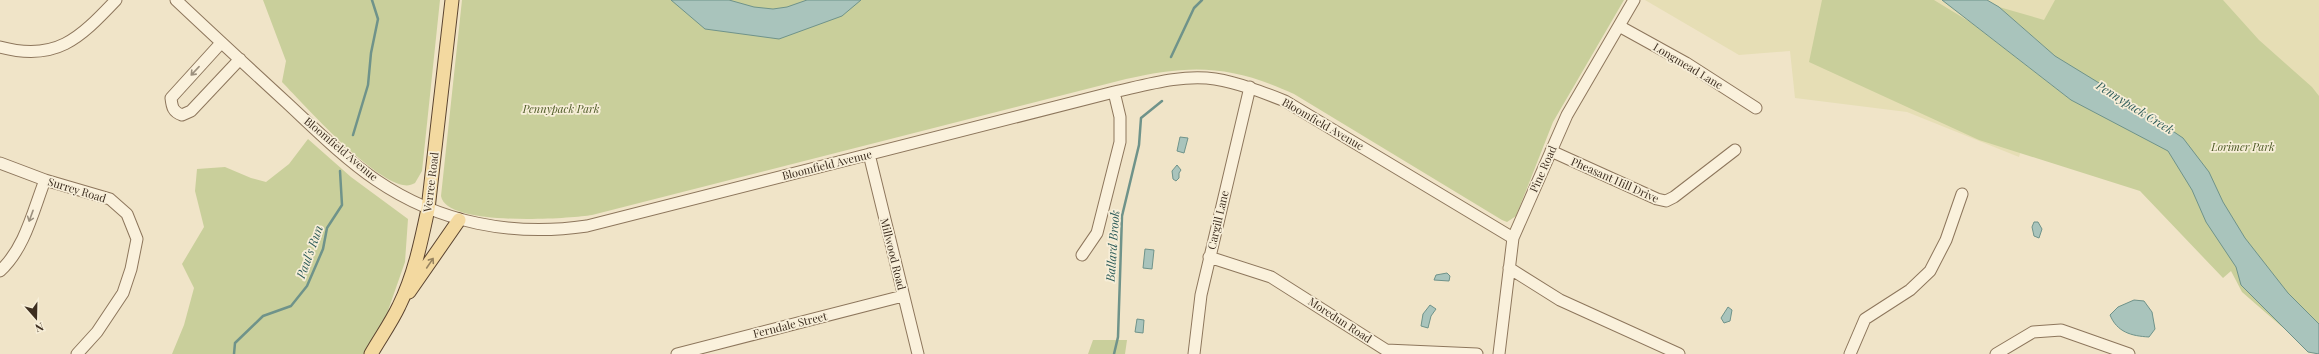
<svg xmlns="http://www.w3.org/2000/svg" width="2319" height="354" viewBox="0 0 2319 354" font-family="'Playfair Display',serif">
<rect width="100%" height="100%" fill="#f0e4c8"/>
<!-- farmland -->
<path fill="#e6deb5" d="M1645,0H2319V251L2229,233L2046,68L2019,157L1907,112L1795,98L1790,51L1739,55Z"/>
<!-- green -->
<path fill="#c9cf9b" d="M263,0H440L422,171L415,183C411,185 408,186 403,185C370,178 307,108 282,82L286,61Z
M462,0H1624L1553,122L1516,216L1507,222L1502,220L1294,94C1231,65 1192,64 1126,79L592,215C567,219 446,227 441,196Z
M1822,0H1934L1970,22L2071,100L2046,48L1999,7L2044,20L2055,0H2223L2259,40L2312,87L2319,96V354L2281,326L2242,292L2231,271L2223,278L2140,191L1979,140L1809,62Z
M308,139L351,177L408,219L405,262L384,322L365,354H172L184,325L194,288L182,264L204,227L195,191L197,169L225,167L251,178L266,182L289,164Z
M1093,340H1127L1125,354H1088Z"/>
<!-- water -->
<path fill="#a9c4bc" stroke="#6f938a" d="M671,0H729L754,7L773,9L787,7L807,0H861L842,16L779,39L705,29Z
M1942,0H1987L1999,7L2055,56L2122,97L2183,138L2209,172L2223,202L2245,238L2288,293L2319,324V354L2308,352L2241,285L2236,267L2206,222L2192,190L2168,151L2071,100Z
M1180,137L1188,138L1184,153L1177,151Z
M1177,165L1181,170L1179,173V178L1176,181L1173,179L1172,171Z
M2034,222H2038L2042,229L2039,238L2034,236L2032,227Z
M1145,249L1154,250L1152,269L1143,268Z
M1447,273L1450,276L1449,281L1434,280L1436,275Z
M2134,300L2144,301L2152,312L2155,329L2149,337C2131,336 2117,332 2110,315L2118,307Z
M1430,305L1436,309L1431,316L1428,328L1421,326L1423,314Z
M1728,307L1732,310L1730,321L1724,323L1721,318Z
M1137,319L1144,320L1143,333L1135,332Z"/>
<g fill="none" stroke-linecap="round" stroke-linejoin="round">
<!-- stream -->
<path stroke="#6f938a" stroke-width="2.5" d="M1171,57L1194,8L1202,0
M353,135L368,85L371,53L378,19L372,0
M234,354L235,343L263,316L291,306L307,286L323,249L327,228L342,205L340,171
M1114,354L1118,337L1122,216L1139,145L1141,118L1162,101"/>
<defs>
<path id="minor" d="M176,0C213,35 250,69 287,103C316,130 344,158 376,180C439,223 513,237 587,226L1114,92C1146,85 1182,74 1215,79C1239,83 1262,92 1285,101L1513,238
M1619,26L1686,63L1756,108
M221,43L171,98C172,107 173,112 182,115L191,111L240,59
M0,47C56,62 79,39 116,0
M1551,151L1657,199L1666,201L1674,197L1735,150
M869,154L918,354
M0,163L45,180L110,199L127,214L137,239L131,269L123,293L97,332L77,354
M1082,255L1097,233L1120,142V117L1114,92
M1209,257L1271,277L1386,350L1477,354
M1509,268L1560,300L1679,354
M0,271C25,248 33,211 45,180
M677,354L903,296
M1194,354L1201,295L1250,87
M1499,354L1513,238L1567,115L1634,0
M1850,354L1865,319L1910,290L1930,271L1946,240L1962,194
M1996,354L2033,332L2061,330L2129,354"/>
<path id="major" d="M409,292L459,220
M371,354C380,338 391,323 399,306C414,276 421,242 428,209L452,0"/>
</defs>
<!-- minor casing -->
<use href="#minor" stroke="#8d765c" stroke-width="13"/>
<!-- major casing -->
<use href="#major" stroke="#5b4430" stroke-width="15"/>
<!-- minor -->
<use href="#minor" stroke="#faf1dc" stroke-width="11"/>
<!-- major -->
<use href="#major" stroke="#f3d9a0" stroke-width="13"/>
</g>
<!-- one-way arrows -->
<defs><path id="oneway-shaft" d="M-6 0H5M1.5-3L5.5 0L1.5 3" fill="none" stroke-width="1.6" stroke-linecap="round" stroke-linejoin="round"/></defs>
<g stroke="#9c907e">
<use href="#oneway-shaft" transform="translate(195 71) rotate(133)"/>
<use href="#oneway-shaft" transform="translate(31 216) rotate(110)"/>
</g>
<use stroke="#988460" href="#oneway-shaft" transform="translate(430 263) rotate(-56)"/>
<g text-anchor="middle" stroke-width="3.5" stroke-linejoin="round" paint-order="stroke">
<!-- street labels -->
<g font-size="11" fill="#3d2e20" stroke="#f7eed8">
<text transform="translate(1688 66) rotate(31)" y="4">Longmead Lane</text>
<text transform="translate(1323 124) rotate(30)" y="4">Bloomfield Avenue</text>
<text transform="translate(341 149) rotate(40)" y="4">Bloomfield Avenue</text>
<text transform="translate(827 165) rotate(-14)" y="4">Bloomfield Avenue</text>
<text transform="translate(1543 169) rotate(-66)" y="4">Pine Road</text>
<text transform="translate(1615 180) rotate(24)" y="4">Pheasant Hill Drive</text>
<text transform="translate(431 182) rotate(-83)" y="4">Verree Road</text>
<text transform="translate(77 190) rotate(17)" y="4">Surrey Road</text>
<text transform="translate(1218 220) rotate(-77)" y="4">Cargill Lane</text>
<text transform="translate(893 254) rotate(76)" y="4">Millwood Road</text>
<text transform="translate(1340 320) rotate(33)" y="4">Moredun Road</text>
<text transform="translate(790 325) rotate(-14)" y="4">Ferndale Street</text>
</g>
<!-- park labels -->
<g font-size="11" font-style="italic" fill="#4d5a26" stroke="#f7eed8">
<text x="561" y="113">Pennypack Park</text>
<text x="2243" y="151">Lorimer Park</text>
</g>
<!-- water labels -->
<g font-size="12" font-style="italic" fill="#2f5d5a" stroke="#f7eed8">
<text transform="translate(2135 108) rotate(32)" y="4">Pennypack Creek</text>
<text transform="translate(1113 246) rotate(-86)" y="4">Ballard Brook</text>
<text transform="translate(310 252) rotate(-70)" y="4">Paul's Run</text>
</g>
</g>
<!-- north arrow -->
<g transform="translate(36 318) rotate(160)" stroke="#f7eed8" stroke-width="3" paint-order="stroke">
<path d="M0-3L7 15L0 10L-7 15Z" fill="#3d2e20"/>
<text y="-6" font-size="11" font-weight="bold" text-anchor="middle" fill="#3d2e20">N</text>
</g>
</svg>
